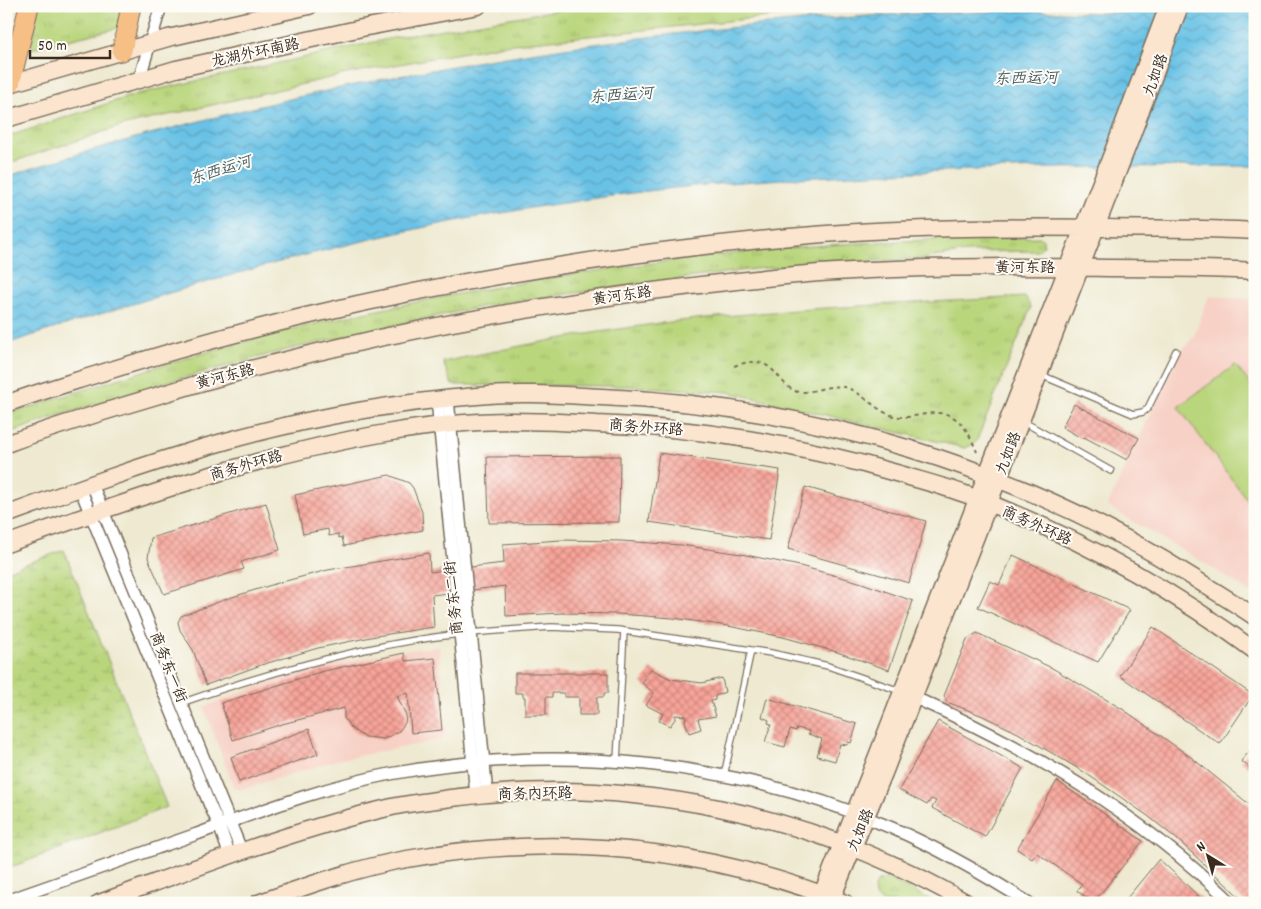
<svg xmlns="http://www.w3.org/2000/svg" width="1261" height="909" viewBox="0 0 1261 909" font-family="Dekko,'LXGW WenKai TC',sans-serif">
<defs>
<pattern id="grass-tufts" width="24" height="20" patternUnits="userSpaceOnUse" patternTransform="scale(1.25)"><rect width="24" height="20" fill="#bad67d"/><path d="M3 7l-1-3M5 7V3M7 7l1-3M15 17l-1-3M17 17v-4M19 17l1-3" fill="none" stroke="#a1b86c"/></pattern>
<pattern id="wetland-marsh" width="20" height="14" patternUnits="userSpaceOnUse" patternTransform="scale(1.25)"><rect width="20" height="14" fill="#bad67d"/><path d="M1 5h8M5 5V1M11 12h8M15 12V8" fill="none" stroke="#a1b86c"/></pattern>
<pattern id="water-waves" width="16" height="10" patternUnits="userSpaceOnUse" patternTransform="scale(1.25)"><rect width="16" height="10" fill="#69c2e6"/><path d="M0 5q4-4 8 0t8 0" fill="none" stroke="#589eba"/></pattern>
<pattern id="building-cross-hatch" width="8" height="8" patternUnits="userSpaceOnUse" patternTransform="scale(1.25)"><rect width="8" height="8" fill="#f8a49a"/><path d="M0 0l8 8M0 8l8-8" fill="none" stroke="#ca867d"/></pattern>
</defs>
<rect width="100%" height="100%" fill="#fdfcf7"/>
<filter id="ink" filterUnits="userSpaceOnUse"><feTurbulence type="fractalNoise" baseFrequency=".02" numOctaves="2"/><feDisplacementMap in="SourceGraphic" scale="10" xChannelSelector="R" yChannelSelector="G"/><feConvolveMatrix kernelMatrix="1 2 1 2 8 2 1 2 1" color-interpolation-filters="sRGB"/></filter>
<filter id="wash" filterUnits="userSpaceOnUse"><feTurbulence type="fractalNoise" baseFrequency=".0096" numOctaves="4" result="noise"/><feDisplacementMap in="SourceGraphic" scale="20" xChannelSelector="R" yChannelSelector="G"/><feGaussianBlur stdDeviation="1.12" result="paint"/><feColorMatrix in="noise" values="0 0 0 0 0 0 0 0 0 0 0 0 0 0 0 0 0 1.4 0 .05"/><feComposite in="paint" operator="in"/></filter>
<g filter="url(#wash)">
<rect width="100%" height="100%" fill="#eee9d0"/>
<!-- built -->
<path fill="#f7d1c6" d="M1209,296L1255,300V595L1196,558L1107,506L1179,354L1194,336Z
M439,647L445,735L440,740L337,760L239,790L234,788L204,707L254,687L332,665L397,651Z"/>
<!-- grass -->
<path fill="url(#grass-tufts)" stroke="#7a804e" d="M38,6H121L118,28L31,49Z
M582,6H869L504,45L351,73L121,126L6,164V137L137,94L402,36Z
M1040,237L1043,240L1044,245L1038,251L967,252L921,259L847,262L754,269L500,303L403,323L278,352L167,382L58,416L6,434V415C128,375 252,335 378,310C509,282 642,262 776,249C863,241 952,239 1040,237Z
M1025,297L1031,307L977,440L974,444L965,448L728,392L629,386L452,385L443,362C513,347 584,333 655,324C778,308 902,304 1025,297Z
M886,878L937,903H884L875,896L874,887L878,881Z"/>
<!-- wetland -->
<path fill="url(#wetland-marsh)" stroke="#7a804e" d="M64,550L167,807L6,869V571Z"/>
<!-- garden -->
<path fill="#bad67d" stroke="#7a804e" d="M1235,365L1255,390L1254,509L1178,407Z"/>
<!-- water -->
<path fill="url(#water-waves)" stroke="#527682" d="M1018,11L1098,13L1255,11V166C1068,167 881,169 694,186C639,191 585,200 530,208C505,213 480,216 455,221C303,251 154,296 6,344V177C76,153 148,134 220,116C427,63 639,33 853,17C908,13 963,13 1018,11Z"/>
<g id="blocks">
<!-- building -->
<path fill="url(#building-cross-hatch)" d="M1074,404L1139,438L1127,460L1084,437L1083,439L1062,427Z
M659,453L780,470L769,540L649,522Z
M620,456L619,522L489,523L487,457Z
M389,475L409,483L413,488L422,512L423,530L344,546L342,537L339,538L338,534L329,536L328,529L303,534L295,495Z
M805,487L926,521L909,583L788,549Z
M266,503L280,550L241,562L244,569L164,594L148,558L151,538Z
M561,540L621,541L681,545L741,554L800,566L859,582L913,601L889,670L837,652L783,637L728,626L673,618L618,614L562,613L506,616L505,586L432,595L434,627L376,636L318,648L261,665L206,685L193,650L180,630L178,622L181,616L229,598L278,583L328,570L429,553L430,572L504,563L503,544Z
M1013,555L1130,610L1098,662L978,607L990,581L999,585Z
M1153,627L1253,695L1220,744L1120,676Z
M977,633L1052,668L1124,710L1192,758L1255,809V903H1246L1178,840L1148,816L1084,772L1018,733L983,716L947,702L944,696L967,639Z
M404,653L405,661L435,658L442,730L411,733L408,693L397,696L406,715L405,723L399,731L384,739L366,737L359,734L351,728L344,718V708L282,724L233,740L221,703L320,672Z
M651,669L671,679L702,683L722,678L725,692L715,696V700L711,701L716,716L698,719L701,729L689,733L685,721L686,716L675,715V719L670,726L659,721L663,714L646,705L654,693L642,683Z
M515,673H608V693H604V697H597V715H579V697H564V693H552V697H546V715H525V697H523V693H515Z
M767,698L857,724L851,743L848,742L847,745L840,744L835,761L817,756L822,739L808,734L809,731L797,728L796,731L790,729L785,747L765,742L771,724L768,723L769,720L762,717Z
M938,721L1023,768L985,837L932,808L936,801L931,799L927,805L899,790Z
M309,729L318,754L239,782L231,757Z
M1255,745V772L1241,761Z
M1057,781L1143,841L1094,902L1077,891L1082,884L1037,853L1032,859L1017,849Z
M1159,859L1206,903H1123Z"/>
</g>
</g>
<g filter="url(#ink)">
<use href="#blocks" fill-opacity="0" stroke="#7a6d5c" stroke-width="1"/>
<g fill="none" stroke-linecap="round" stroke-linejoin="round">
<defs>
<path id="lane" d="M1041,375L1133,414L1143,412L1148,408L1176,351
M1022,421L1111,471
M469,633L551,627L618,630L771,653L828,666L900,691
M181,703C270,672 366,644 460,634
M617,761L624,631
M724,776L751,650"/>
<path id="street" d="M139,80L161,6
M448,399L487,794
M437,400L476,795
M92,484L242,852
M80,488L211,808L219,825L230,856
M913,697C1032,750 1137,812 1232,903
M6,901C69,879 132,857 194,835C258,812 323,787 390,774C557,743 735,760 892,828C940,849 985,875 1029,903"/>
<path id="secondary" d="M6,85L168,38L309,6
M6,119L176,69L362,28L478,6
M6,404C32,394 59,386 85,378C158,355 231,334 306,316C465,278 627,252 790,237C896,227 1002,227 1108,228C1157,229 1206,228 1255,231
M6,444C52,427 99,413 146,399C357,334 576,295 796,275C899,266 1004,266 1108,268C1157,268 1206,268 1255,271
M6,515C74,490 142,465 212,445C298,420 388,403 477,396C519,392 561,395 602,397C812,406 1016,466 1194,578C1214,591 1235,603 1255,617
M6,544C131,500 255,455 386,433C427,426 470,421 511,421C540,421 568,422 597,424C702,428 795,444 896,473C919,480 943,486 965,494C1068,532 1167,586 1255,651
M822,894L872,769L1119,136L1168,6
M832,898L884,773L1130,140L1180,6
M99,903C196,868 292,830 392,807C411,803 431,801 451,798C628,774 813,813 967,903
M258,903C306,886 356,868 407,859C557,833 702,846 845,903"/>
<path id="primary" d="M122,51L131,6
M10,84L29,6"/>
</defs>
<!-- lane casing -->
<use href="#lane" stroke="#7a6d5c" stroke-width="8"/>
<!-- street casing -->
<use href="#street" stroke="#7a6d5c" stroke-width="14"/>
<!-- secondary casing -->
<use href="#secondary" stroke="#7a6d5c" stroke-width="19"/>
<!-- primary casing -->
<use href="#primary" stroke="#7a6d5c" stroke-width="21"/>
<!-- path -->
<path stroke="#7a6d5c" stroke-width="2" stroke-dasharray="4 4" stroke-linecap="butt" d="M734,366C740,364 746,362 752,362C776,360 781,390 799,392C814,393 829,384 844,387C863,392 875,411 894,416C912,421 934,407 951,416C965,423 971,438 977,452"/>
<!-- lane -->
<use href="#lane" stroke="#fff" stroke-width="5.5"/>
<!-- street -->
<use href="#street" stroke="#fff" stroke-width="11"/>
<!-- secondary -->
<use href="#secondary" stroke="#fbe5cf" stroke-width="16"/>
<!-- primary -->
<use href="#primary" stroke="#f5bf86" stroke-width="19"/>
</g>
</g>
<g text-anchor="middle" stroke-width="4" stroke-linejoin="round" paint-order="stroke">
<!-- street labels -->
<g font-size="15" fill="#3b2a1e" stroke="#fdfcf7">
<text transform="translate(255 52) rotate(-12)" y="5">龙湖外环南路</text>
<text transform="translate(1155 75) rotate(-70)" y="5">九如路</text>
<text x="1025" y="272">黄河东路</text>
<text transform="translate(622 295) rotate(-8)" y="5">黄河东路</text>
<text transform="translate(225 376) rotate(-15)" y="5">黄河东路</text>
<text transform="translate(646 427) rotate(4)" y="5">商务外环路</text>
<text transform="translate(1008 453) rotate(-69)" y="5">九如路</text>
<text transform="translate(246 465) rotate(-16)" y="5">商务外环路</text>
<text transform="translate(1037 525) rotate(24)" y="5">商务外环路</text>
<text transform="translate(453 598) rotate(-96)" y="5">商务东二街</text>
<text transform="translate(169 667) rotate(68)" y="5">商务东一街</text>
<text transform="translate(535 793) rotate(-1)" y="5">商务内环路</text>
<text transform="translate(860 830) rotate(-67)" y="5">九如路</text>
</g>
<!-- water labels -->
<g font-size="16" font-style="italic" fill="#4b5f64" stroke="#fdfcf7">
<text transform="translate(1026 77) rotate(-1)" y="6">东西运河</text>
<text transform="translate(621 94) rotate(-4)" y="6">东西运河</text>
<text transform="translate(220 169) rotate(-17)" y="6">东西运河</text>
</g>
</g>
<!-- margin -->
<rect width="1261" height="909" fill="none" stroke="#fdfcf7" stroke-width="25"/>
<!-- north arrow -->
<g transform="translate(1208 856) rotate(323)" stroke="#fdfcf7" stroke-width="4" paint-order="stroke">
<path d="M0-4L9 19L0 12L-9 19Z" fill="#3b2a1e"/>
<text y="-8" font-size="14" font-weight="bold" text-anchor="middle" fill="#3b2a1e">N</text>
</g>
<!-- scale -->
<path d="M30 50v8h80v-8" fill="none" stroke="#3b2a1e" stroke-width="2.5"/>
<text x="38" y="50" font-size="15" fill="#3b2a1e" stroke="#fdfcf7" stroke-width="4" paint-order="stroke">50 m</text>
</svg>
